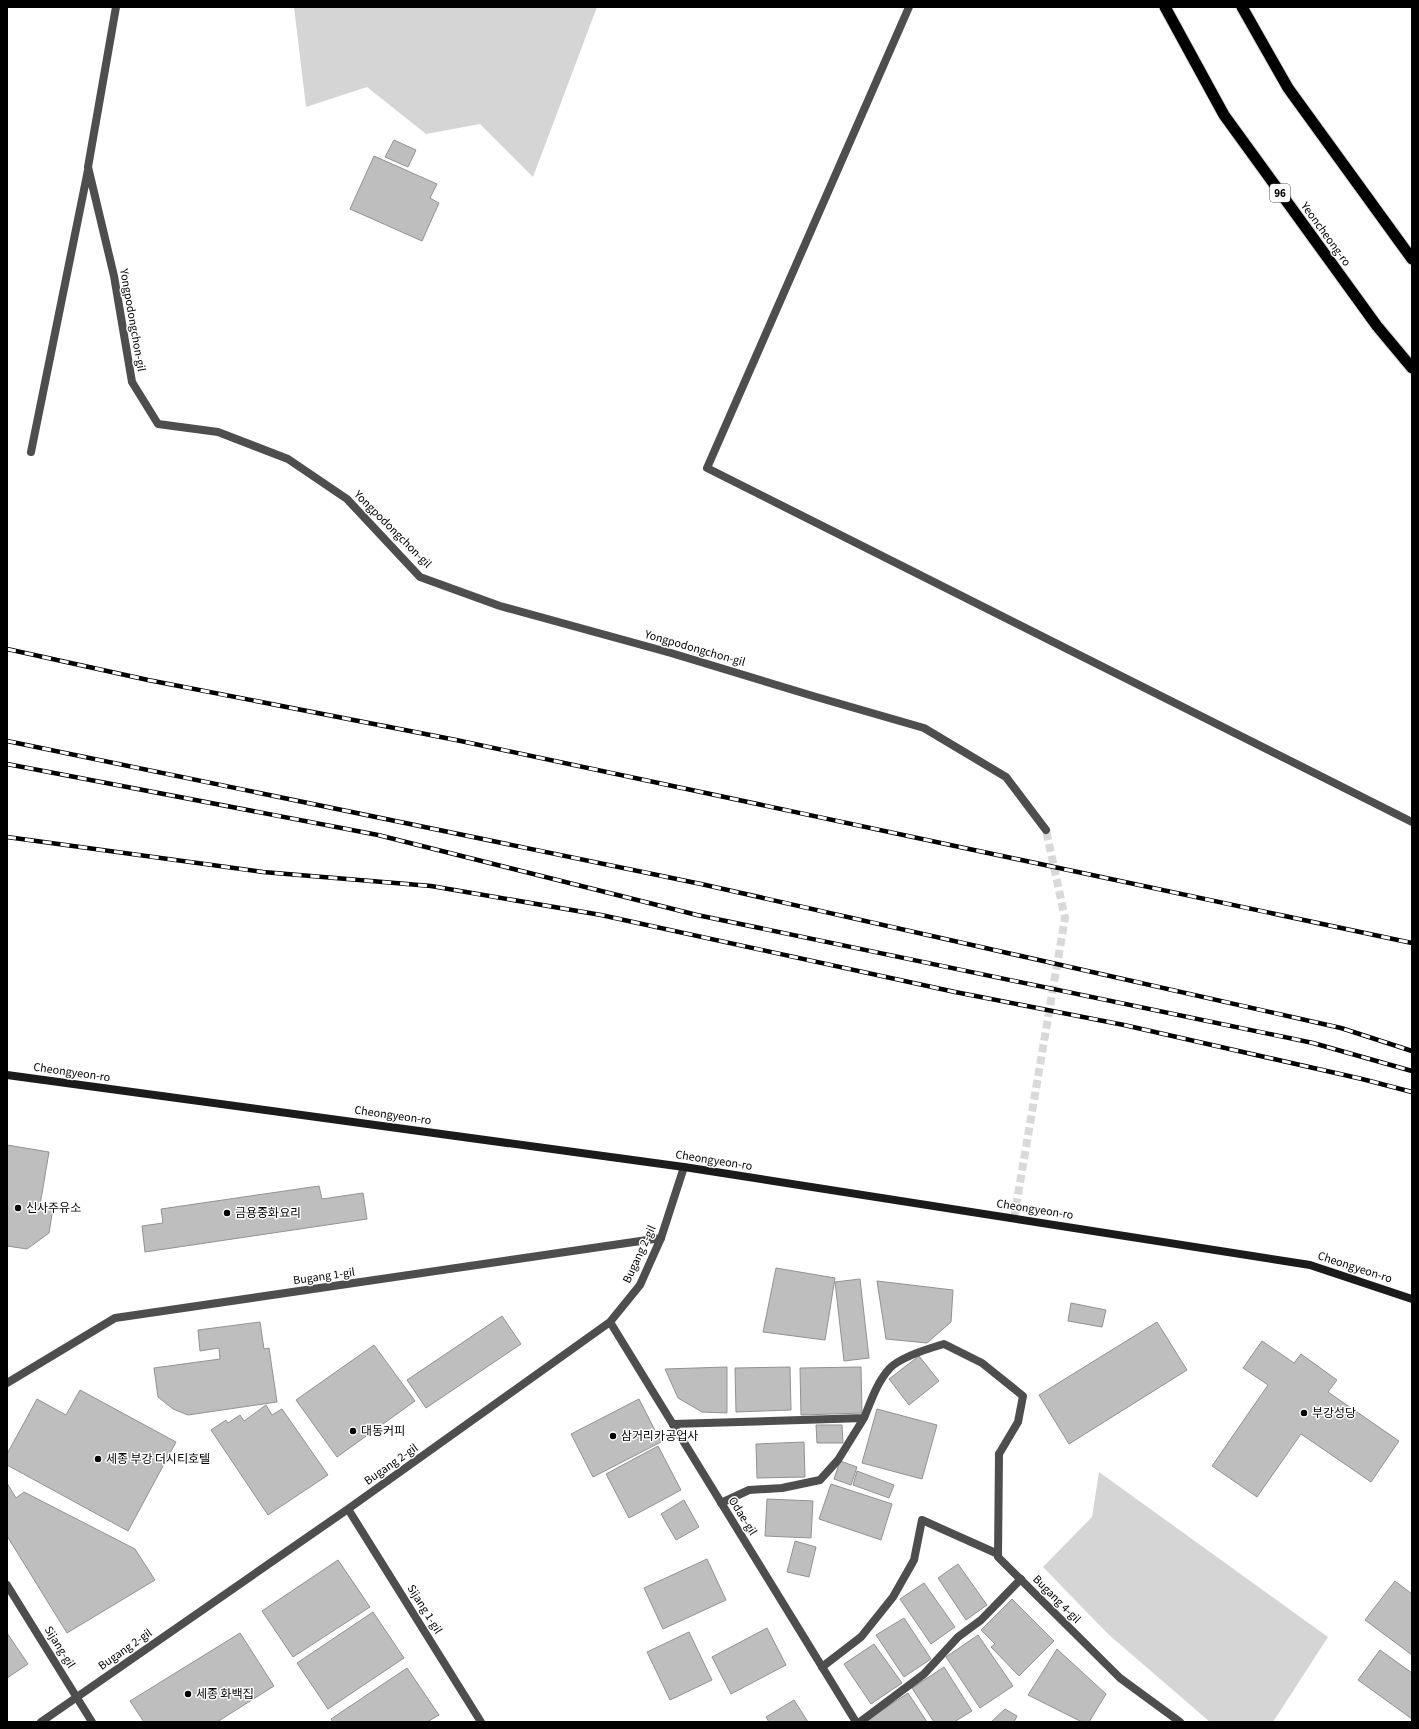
<svg xmlns="http://www.w3.org/2000/svg" width="1419" height="1729" viewBox="0 0 1419 1729" font-family="'Source Sans 3','Noto Sans KR',sans-serif">
<rect width="100%" height="100%" fill="#fff"/>
<!-- green -->
<path fill="#d5d5d5" d="M294,7H597L533,177L480,124L426,134L367,87L306,107Z
M1099,1472L1328,1637L1273,1722H1210L1108,1634L1043,1567L1092,1517Z"/>
<!-- building -->
<path fill="#bebebe" stroke="#929292" d="M394,140L416,150L408,167L385,157Z
M374,156L437,184L430,198L439,203L422,241L350,209Z
M7,1145L49,1152L40,1205L53,1208L49,1233L27,1249L7,1246Z
M319,1186L322,1199L363,1193L367,1219L145,1252L142,1226L163,1223L161,1209Z
M776,1268L835,1278L825,1340L763,1332Z
M860,1279L869,1358L844,1361L835,1282Z
M877,1281L953,1290L951,1322L927,1343L886,1339Z
M1071,1303L1106,1310L1102,1327L1068,1321Z
M502,1316L521,1344L426,1408L407,1380Z
M260,1322L264,1349L269,1348L277,1402L188,1415L173,1409L158,1397L154,1368L220,1359L219,1348L200,1351L198,1330Z
M1157,1322L1187,1370L1069,1444L1039,1395Z
M1262,1341L1294,1363L1301,1354L1337,1380L1328,1392L1399,1441L1371,1482L1301,1434L1257,1497L1212,1466L1268,1385L1243,1368Z
M374,1345L415,1401L337,1457L296,1400Z
M919,1356L939,1381L909,1405L889,1379Z
M727,1367V1413L702,1412L678,1398L665,1369Z
M790,1367L791,1410L736,1412L735,1368Z
M861,1367L862,1413L801,1415L800,1368Z
M80,1390L176,1442L128,1531L7,1465V1454L37,1399L66,1415Z
M639,1399L661,1442L593,1477L571,1434Z
M266,1405L272,1415L282,1409L328,1475L268,1515L211,1430L226,1420L228,1423L240,1415L244,1421Z
M877,1409L937,1425L922,1479L862,1463Z
M816,1425H842L843,1443H817Z
M804,1442L805,1477L757,1478L756,1444Z
M658,1446L681,1490L629,1518L606,1474Z
M840,1461L857,1467L851,1485L834,1479Z
M857,1471L894,1485L889,1498L853,1485Z
M7,1483L16,1498L24,1492L135,1549L155,1580L67,1633L7,1536Z
M831,1484L892,1504L881,1540L819,1519Z
M767,1499L813,1501L811,1538L765,1536Z
M684,1500L699,1527L676,1540L661,1514Z
M795,1541L816,1547L809,1577L787,1572Z
M707,1559L726,1600L663,1629L644,1588Z
M338,1560L370,1607L293,1657L262,1611Z
M958,1564L987,1605L966,1620L938,1578Z
M1395,1581L1412,1594V1655L1365,1620Z
M924,1583L955,1627L931,1644L900,1599Z
M1012,1599L1054,1641L1019,1676L991,1647L995,1644L981,1630Z
M373,1612L404,1658L328,1709L297,1663Z
M904,1618L931,1659L904,1677L876,1635Z
M767,1628L786,1665L731,1694L712,1657Z
M689,1632L712,1680L670,1700L647,1652Z
M7,1633L28,1664L7,1678Z
M240,1633L274,1686L217,1722H144L130,1701Z
M978,1635L1013,1686L980,1708L946,1657Z
M874,1644L902,1683L871,1704L844,1664Z
M1057,1649L1106,1694L1089,1722H1082L1028,1695Z
M1380,1650L1412,1673V1719L1358,1680Z
M944,1667L972,1711L954,1722H934L912,1688Z
M407,1668L439,1715L427,1722H333L331,1719Z
M908,1693L927,1722H867L866,1721Z
M794,1700L808,1722H769L766,1717Z
M1005,1709L1017,1716L1014,1722H991Z"/>
<g fill="none" stroke-linecap="round" stroke-linejoin="round">
<!-- minor-tunnel -->
<path stroke="#d9d9d9" stroke-width="8" stroke-dasharray="8 4" stroke-linecap="butt" d="M1014,1218L1065,918L1046,830"/>
<defs>
<path id="trunk" d="M1165,7L1224,115L1377,326L1412,368
M1242,7L1288,88L1412,259"/>
</defs>
<!-- trunk casing -->
<use href="#trunk" stroke="#dbdbdb" stroke-width="13"/>
<!-- service -->
<path stroke="#4e4e4e" stroke-width="8" d="M909,7L707,468L1412,822
M864,1418C871,1401 877,1382 890,1368C901,1357 930,1348 944,1344L982,1363L1023,1396L1018,1422L999,1454
M673,1424L864,1418L838,1460L820,1480L782,1488L749,1490L721,1503
M822,1667L861,1637L893,1597L914,1560L922,1520L998,1554
M860,1722L924,1674L958,1637L981,1620L1021,1579"/>
<!-- minor -->
<path stroke="#4e4e4e" stroke-width="8" d="M116,7L88,167L114,276L132,382L158,424L218,432L288,459L347,499L420,577L500,606L671,653L813,696L924,728L1006,777L1046,830
M31,452L88,170
M610,1322L856,1722
M7,1383L115,1318L661,1238
M999,1454L998,1557L1120,1678L1180,1722
M348,1509L481,1722
M7,1585L92,1722
M41,1722L348,1509L610,1322L640,1285L661,1238L684,1167"/>
<!-- secondary -->
<path stroke="#1b1b1b" stroke-width="8" d="M7,1075L684,1167L1310,1265L1412,1299"/>
<!-- trunk -->
<use href="#trunk" stroke="#000" stroke-width="11"/>
<defs>
<path id="rail" d="M7,649L148,680L456,740L1412,943
M7,741L701,884L1341,1028L1412,1051
M7,764L378,835L697,915L1313,1043L1412,1071
M7,837L263,872L431,886L601,915L955,992L1124,1025L1362,1079L1412,1092"/>
</defs>
<!-- rail casing -->
<use href="#rail" stroke="#000" stroke-width="4.5"/>
<!-- rail -->
<use href="#rail" stroke="#fff" stroke-width="3" stroke-dasharray="9" stroke-linecap="butt"/>
</g>
<!-- markers -->
<g fill="#000" stroke="#fff" stroke-width="1.5">
<circle cx="18" cy="1208" r="4"/>
<circle cx="227" cy="1213" r="4"/>
<circle cx="1304" cy="1413" r="4"/>
<circle cx="353" cy="1431" r="4"/>
<circle cx="613" cy="1436" r="4"/>
<circle cx="98" cy="1459" r="4"/>
<circle cx="188" cy="1694" r="4"/>
</g>
<g text-anchor="middle" stroke-width="3" stroke-linejoin="round" paint-order="stroke">
<!-- shield labels -->
<rect fill="#fff" stroke="#4c4c4c" stroke-width="1" x="1270" y="184" width="20" height="18" rx="3"/>
<g font-size="11" font-weight="bold" fill="#000">
<text x="1280" y="197">96</text>
</g>
<!-- street labels -->
<g font-size="12" fill="#000" stroke="#fff">
<text transform="translate(1326 234) rotate(54)" y="4">Yeoncheong-ro</text>
<text transform="translate(133 320) rotate(80)" y="4">Yongpodongchon-gil</text>
<text transform="translate(393 529) rotate(45)" y="4">Yongpodongchon-gil</text>
<text transform="translate(695 648) rotate(16)" y="4">Yongpodongchon-gil</text>
<text transform="translate(72 1072) rotate(8)" y="4">Cheongyeon-ro</text>
<text transform="translate(393 1115) rotate(8)" y="4">Cheongyeon-ro</text>
<text transform="translate(714 1160) rotate(9)" y="4">Cheongyeon-ro</text>
<text transform="translate(1035 1209) rotate(9)" y="4">Cheongyeon-ro</text>
<text transform="translate(639 1254) rotate(-65)" y="4">Bugang 2-gil</text>
<text transform="translate(1355 1267) rotate(18)" y="4">Cheongyeon-ro</text>
<text transform="translate(324 1276) rotate(-8)" y="4">Bugang 1-gil</text>
<text transform="translate(391 1464) rotate(-35)" y="4">Bugang 2-gil</text>
<text transform="translate(743 1516) rotate(58)" y="4">Odae-gil</text>
<text transform="translate(1057 1599) rotate(45)" y="4">Bugang 4-gil</text>
<text transform="translate(425 1609) rotate(58)" y="4">Sijang 1-gil</text>
<text transform="translate(60 1647) rotate(58)" y="4">Sijang-gil</text>
<text transform="translate(125 1649) rotate(-35)" y="4">Bugang 2-gil</text>
</g>
<!-- poi labels -->
<g font-size="12" fill="#000" stroke="#fff" text-anchor="start">
<text x="26" y="1212">신사주유소</text>
<text x="235" y="1217">금용중화요리</text>
<text x="1312" y="1417">부강성당</text>
<text x="361" y="1435">대동커피</text>
<text x="621" y="1440">삼거리카공업사</text>
<text x="106" y="1463">세종 부강 더시티호텔</text>
<text x="196" y="1698">세종 화백집</text>
</g>
</g>
<!-- border -->
<rect width="1419" height="1729" fill="none" stroke="#000000" stroke-width="16"/>
</svg>
